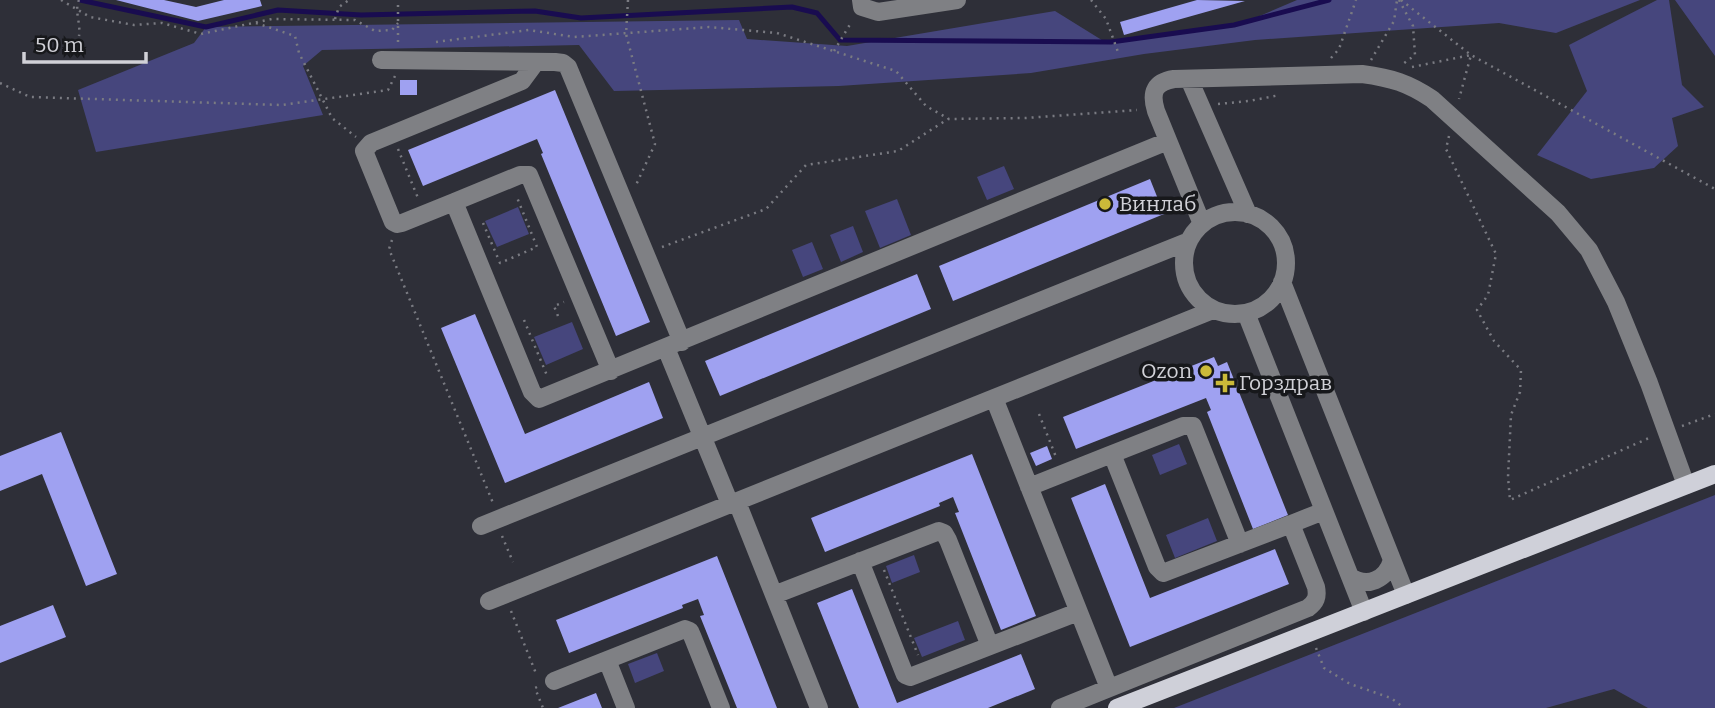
<svg xmlns="http://www.w3.org/2000/svg" width="1715" height="708" viewBox="0 0 1715 708" font-family="Bitter,serif">
<rect width="100%" height="100%" fill="#2e2f38"/>
<!-- green -->
<path fill="#46467d" d="M1297,0H1640L1556,33L1499,23L1255,40L1144,54L1031,73L839,86L614,91L579,45L322,50L303,66L323,115L96,152L78,90L194,43L206,27L739,20L747,39L847,46L1055,11L1105,42L1234,27Z
M1657,0H1669L1682,85L1704,107L1672,118L1678,146L1654,168L1591,179L1537,155L1587,91L1569,45Z
M1675,0H1715V56Z
M1004,166L1014,189L987,200L977,177Z
M897,199L911,235L880,248L865,211Z
M518,207L529,234L497,247L485,221Z
M853,226L863,252L841,262L830,235Z
M812,242L823,269L803,277L792,250Z
M572,322L583,349L546,365L534,337Z
M1179,444L1187,464L1160,475L1152,455Z
M1715,495V708H1648L1614,689L1546,708H1174Z
M1208,518L1217,541L1175,558L1166,535Z
M914,555L920,572L892,583L886,566Z
M958,621L965,640L922,657L914,638Z
M657,653L664,671L635,683L628,664Z"/>
<g fill="none" stroke-linecap="round" stroke-linejoin="round">
<!-- stream -->
<path stroke="#190c50" stroke-width="5" d="M80,0L206,27L278,10L361,15L535,11L581,18L792,7L817,13L840,40L1111,42L1234,25L1329,0"/>
</g>
<!-- building -->
<path fill="#9fa1f1" d="M116,0H164L196,7L224,0H260L262,6L198,21Z
M1197,0L1245,1L1124,35L1120,22Z
M400,80H417V95H400Z
M555,90L650,322L616,336L541,154L543,153L537,139L423,186L408,150Z
M1150,179L1164,214L953,301L939,266Z
M917,274L931,309L720,396L705,361Z
M475,314L525,434L649,382L663,418L505,483L441,328Z
M1214,357L1218,366L1227,362L1288,515L1253,529L1207,412L1211,410L1206,398L1076,449L1063,417Z
M61,432L117,574L86,586L42,474L0,491V456Z
M1047,446L1052,459L1036,466L1030,453Z
M972,454L1036,616L1001,630L955,513L959,512L953,497L939,503L940,506L825,552L811,518Z
M1105,484L1150,598L1275,549L1289,584L1130,647L1071,498Z
M717,556L777,708H737L700,616L704,615L698,599L682,605L683,608L569,653L556,620Z
M852,589L897,703L1021,654L1035,689L988,708H859L817,603Z
M53,605L66,637L0,663V626Z
M596,693L602,708H558Z"/>
<g fill="none" stroke-linecap="round" stroke-linejoin="round">
<!-- path -->
<path stroke="#7a7b82" stroke-width="2.5" stroke-dasharray="2 5" stroke-linecap="butt" d="M61,0L90,17L134,25L162,23L201,34L272,19L355,20L375,31L392,30L398,23
M79,0C74,11 81,23 79,36
M628,0L626,34L655,144L636,185
M1091,0L1106,19L1118,52
M1399,0L1413,26L1415,55L1403,64
M1401,0L1471,55L1715,189
M335,19L339,7L349,0
M256,23L295,36L299,53L332,118L356,137
M398,42V0
M436,42L529,30L574,37L709,27L777,33L896,71L926,106L949,119L1025,118L1137,110
M834,51L852,21
M1331,58L1339,49L1356,0
M1371,60L1394,21L1397,0
M1412,67L1471,55L1459,99
M0,83L30,97L282,105L388,90L395,76
M1218,104L1249,101L1280,95
M1449,136L1446,149L1496,254L1488,295L1477,310L1494,341L1521,370L1520,392L1511,415L1508,477L1510,500L1649,438
M398,149L418,198
M483,223L500,263L537,247L516,195
M392,240L389,249L493,503
M662,247L766,209L806,165L898,151L948,119
M558,316L554,306L564,302
M524,320L548,378
M1039,414L1056,457
M1682,426L1715,414
M502,536L513,562
M884,570L918,655
M511,611L537,676
M1316,648L1324,668L1350,684L1391,698L1404,708
M537,687L535,688L543,708"/>
<!-- minor -->
<path stroke="#7f8084" stroke-width="18" d="M861,0L862,7L878,12L957,0
M381,60L555,62L563,63L568,67L682,342
M536,62L522,81L371,143L364,151L393,222L397,224L402,223L454,202L532,392L539,399L1168,141
M1189,79L1248,214
M454,202L520,175H529L611,371
M1184 263a51 51 0 1 1 102 0a51 51 0 1 1-102 0Z
M1202,224L1156,111C1150,92 1155,82 1174,79L1362,74C1392,78 1408,83 1432,99L1558,213L1589,250L1616,302L1649,383L1686,485
M1282,282L1406,595
M1246,313L1364,612
M666,348L730,504
M994,398L1109,688
M1112,454L1183,426H1193L1240,544
M1029,487L1112,454L1157,567L1163,573L1291,524
M737,502L819,708
M481,526L1189,241
M860,561L903,670L905,675L910,677L1078,612
M1350,577C1368,588 1386,580 1392,560
M774,595L939,531L944,533L948,540L990,646
M489,601L1213,310
M607,660L626,708
M554,681L685,629L690,631L693,638L721,708
M1060,708L1308,608C1316,602 1318,597 1316,587L1291,524L1324,511"/>
<!-- major -->
<path stroke="#cfd0d9" stroke-width="18" d="M1117,708L1715,474"/>
</g>
<!-- markers -->
<g fill="#cbba39" stroke="#17181b" stroke-width="2.5">
<circle cx="1105" cy="204" r="7"/>
<circle cx="1206" cy="371" r="7"/>
<path d="M1221.5 372.5h7v7h7v7h-7v7h-7v-7h-7v-7h7z"/>
</g>
<g text-anchor="middle" stroke-width="7" stroke-linejoin="round" paint-order="stroke">
<!-- poi labels -->
<g font-size="21" fill="#d1d1d7" stroke="#17181b" text-anchor="start">
<text x="1119" y="211">Винлаб</text>
<text x="1192" y="378" text-anchor="end">Ozon</text>
<text x="1239" y="390">Горздрав</text>
</g>
</g>
<!-- scale -->
<path d="M24 52v10h122v-10" fill="none" stroke="#d1d1d7" stroke-width="3.5"/>
<text x="35" y="52" font-size="21" fill="#d1d1d7" stroke="#17181b" stroke-width="5" paint-order="stroke">50 m</text>
</svg>
